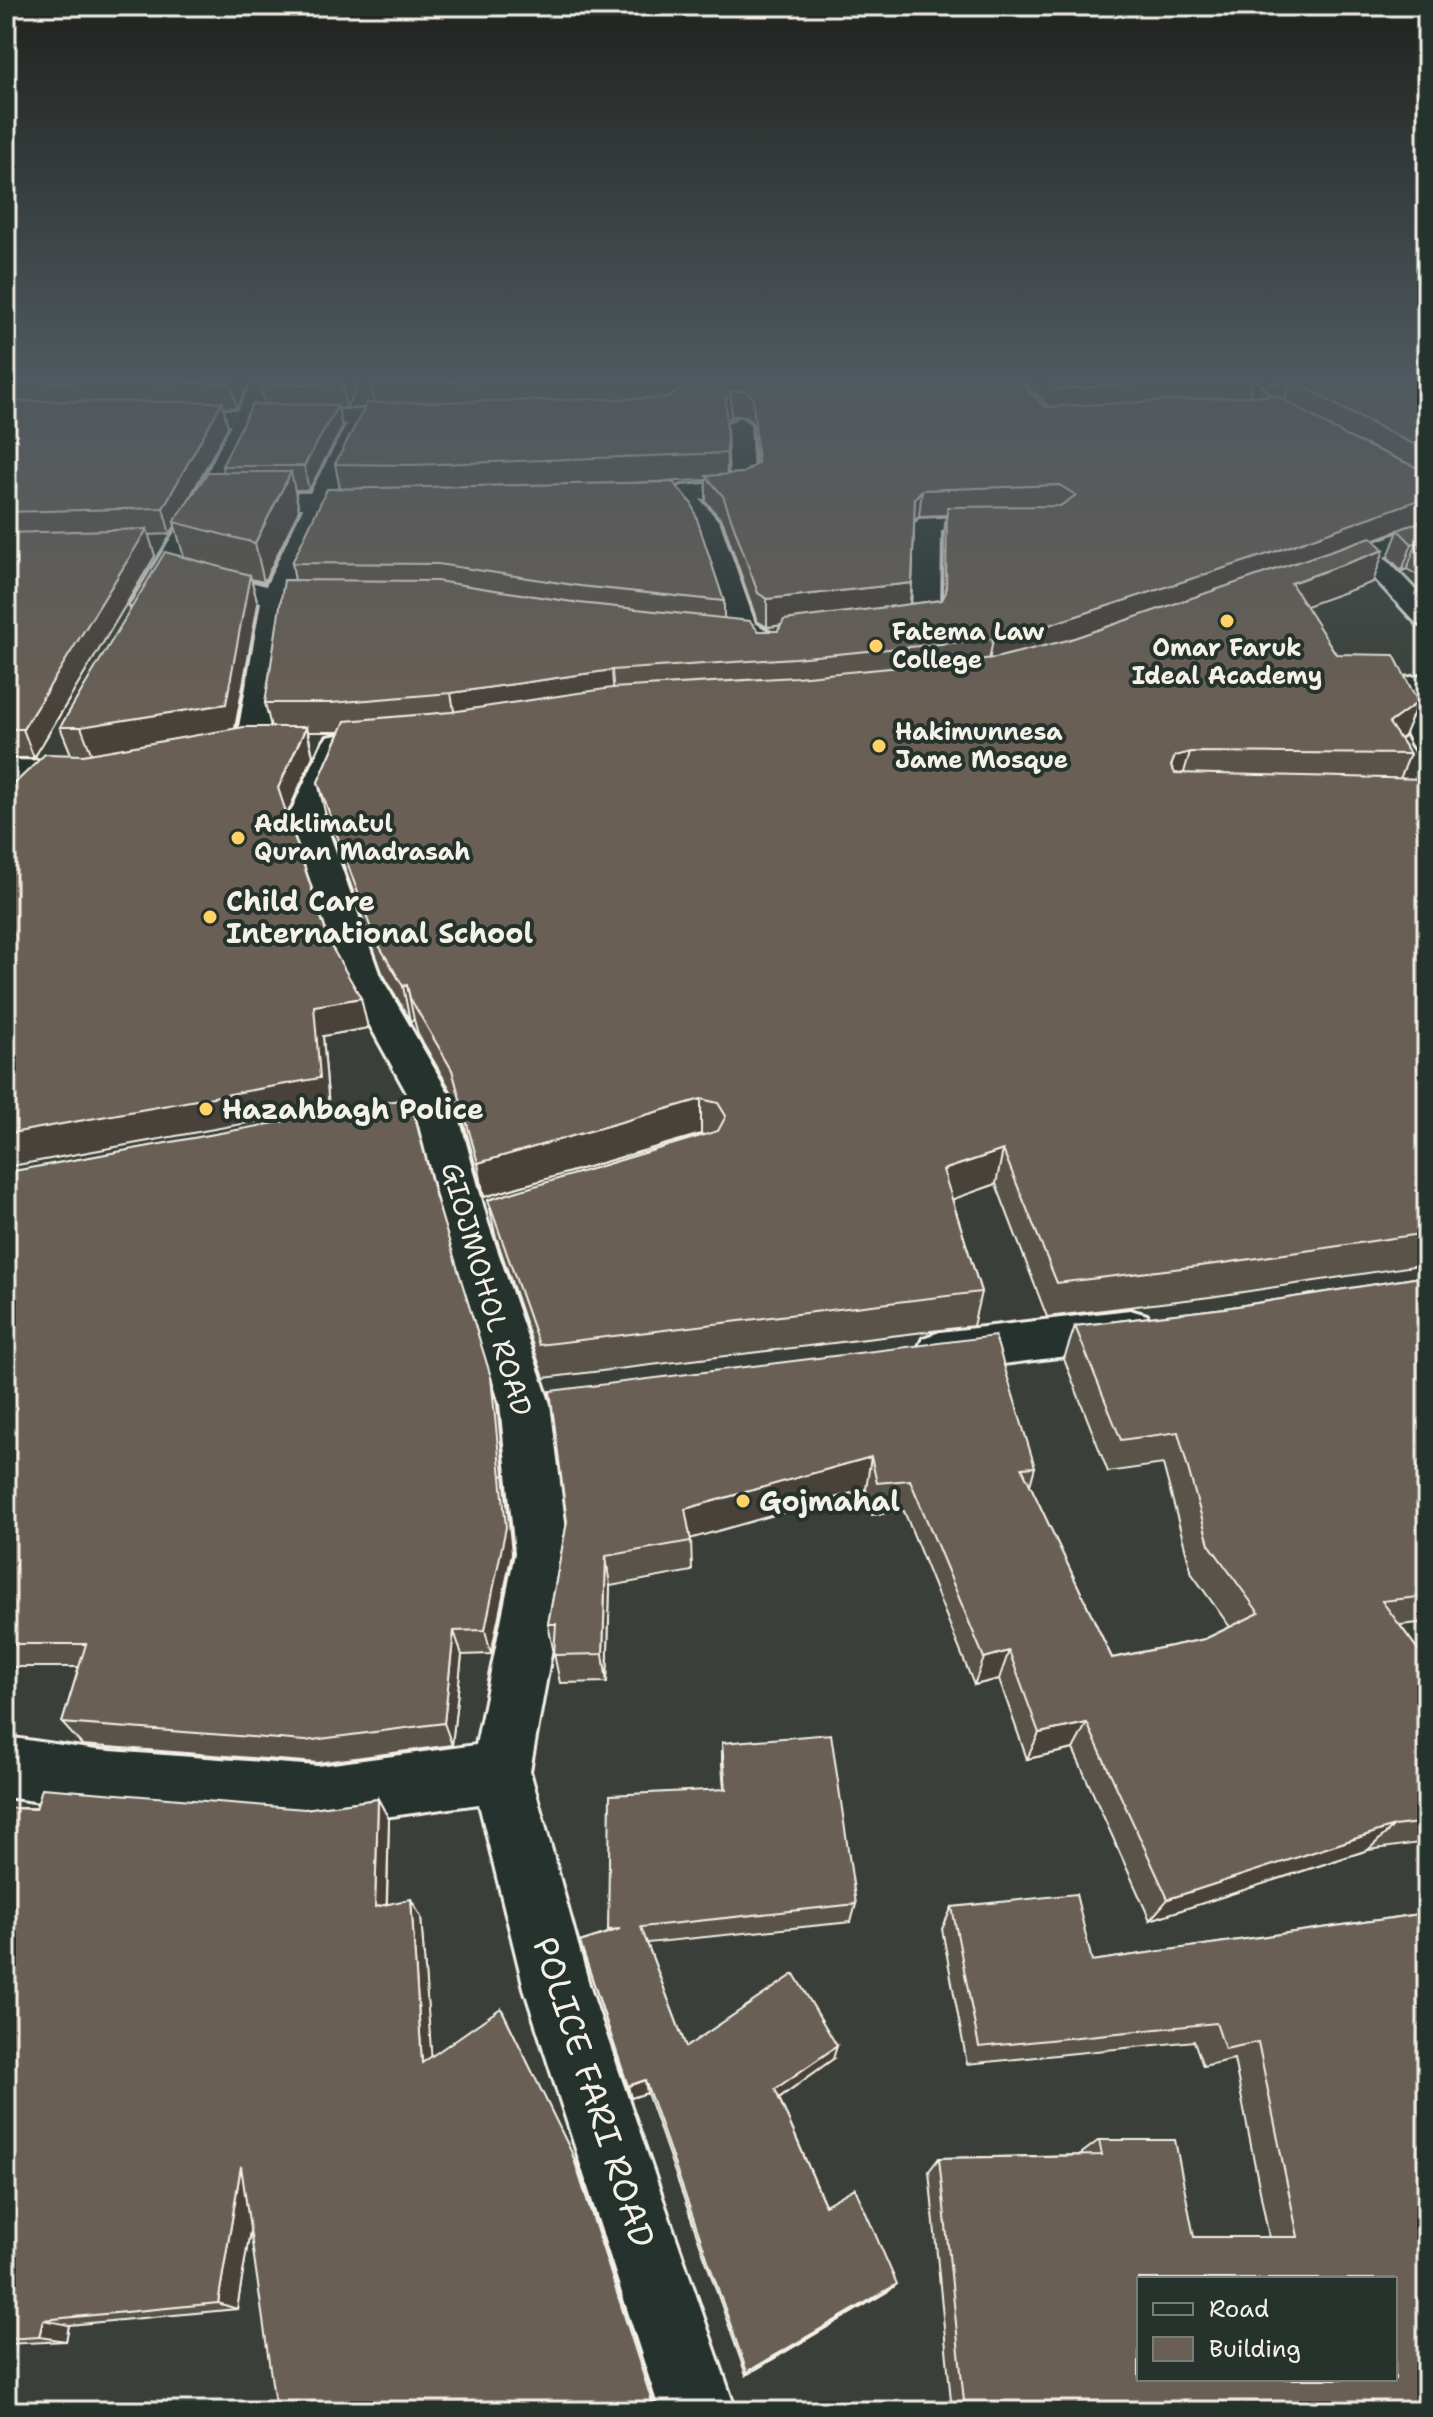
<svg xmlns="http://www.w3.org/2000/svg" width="1433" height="2417" viewBox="0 0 1433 2417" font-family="'Shantell Sans',sans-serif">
<rect width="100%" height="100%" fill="#3a4039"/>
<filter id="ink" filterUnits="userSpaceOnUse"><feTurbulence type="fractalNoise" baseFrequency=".0125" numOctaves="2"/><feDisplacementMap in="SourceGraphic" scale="16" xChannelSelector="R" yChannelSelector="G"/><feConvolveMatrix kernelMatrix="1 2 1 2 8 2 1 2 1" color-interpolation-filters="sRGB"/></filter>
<g filter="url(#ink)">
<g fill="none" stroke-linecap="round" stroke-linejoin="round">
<defs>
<path id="minor" d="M256,375H277L260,410H420L431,417L420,424H370L335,493L381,494L393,501L381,508H328L293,588L352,589L356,595L352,601L288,605L268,744L263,751H241L236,744L261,602L187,582L184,576L187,570L197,568L266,586L303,508L238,507L226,500L238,493H310L347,424H254L219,499L158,605L154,611H134L130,605L195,499L231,424H164L153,417L164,410H238Z
M1225,375H1247L1280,405L1314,430L1311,435C1287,441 1237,394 1225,375Z
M739,417L750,424L754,489L742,496L700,499L720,523L755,623L771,633L790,664L785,670H765L750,644L728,627L695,524L670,493L682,486L730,482L728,424Z
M1004,515L1017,523L1013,528L941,531L940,620L936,626L883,633L873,631L869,625L873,619L912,613L915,524L919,519Z
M1427,522V539L1384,557L1427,602V626L1417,624L1363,566L1329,578L1320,576L1316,570L1320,564Z
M1427,675V693L1419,694L1427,711V753L1416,751L1411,744L1385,686L1389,680Z
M338,735L349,737L354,744L323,816L379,973L456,1106L488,1223L550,1404L569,1553L530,1771L590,1988L736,2411H660L524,1988L479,1804L318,1826L96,1810L6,1797V1737L96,1750L318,1766L476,1745L515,1553L500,1404L444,1223L414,1106L341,973L289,816L322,744L327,737Z
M6,760L88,761L99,764L104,771L99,778L88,781L6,780Z
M1130,1310L1147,1315L1154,1329L1147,1343L1130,1348L940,1372L923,1366L916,1352L923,1338L940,1332Z"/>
</defs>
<!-- minor casing -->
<use href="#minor" stroke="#f4f1e8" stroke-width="6"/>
<!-- minor -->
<use href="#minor" fill="#26332d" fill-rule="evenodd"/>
</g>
<!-- wall -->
<path fill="#5a5248" stroke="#f4f1e8" stroke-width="2" fill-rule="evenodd" d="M6,375H253L237,408H223L228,427L188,502L223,472L222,466L265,405L260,384L264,375H363L346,408H338L342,428L309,490H295L299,510L264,582L251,579L258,604L235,728L271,727L265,703L295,581L292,563L340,489L335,464L374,403L371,383L375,375H1013L1045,407H1049L1017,375H1427V581L1407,569L1402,571L1388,557L1398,531L1374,540L1373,582L1305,606L1336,654L1404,736L1400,739L1410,754L1400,779H1427V1264L1210,1297L1047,1317L996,1184L952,1199L981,1292L973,1326L544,1378L495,1234L488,1200L705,1135L701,1134L484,1197L459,1105L418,1034L414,1020L410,1021L382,972L326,816L318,782L340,732H308L313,756L287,814L330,944L368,1028L323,1036L329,1108L71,754L60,727L184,557L175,526L170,534L148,535L155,556L34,758H6ZM1254,378L1262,385L1290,383L1285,401L1249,397ZM731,416H747L753,424L756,464L743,473L727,474L726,422ZM706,480V502L723,522L757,621L767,627L781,625L778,631H758L724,618V601L606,484ZM946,515L944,534L943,598L942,600L910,604L912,583L914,522L919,516Z
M1427,688V704L1423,696Z
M6,1194L435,1195L497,1405L512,1553L491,1654L462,1655L452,1745L318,1763L82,1745L62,1723L79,1667H6Z
M1427,1276V1622L1400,1625L1427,1662V1842L1368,1850L1150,1920L1073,1749L1027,1759L999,1679L974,1685L904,1511L872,1515L866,1489L691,1538L692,1571L610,1586L607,1682L560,1683L548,1624L567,1522L550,1391L1035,1467L1030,1485L1112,1658L1205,1639L1230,1627L1192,1574L1163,1464L1108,1472L1064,1359L1075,1326L1225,1308Z
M722,1743L856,1904L851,1922L647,1943L686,2047L833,2059L779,2098L825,2205L890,2290L746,2375L647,2093L631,2098L580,1942L608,1933V1930L724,1789L722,1764Z
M378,1799L389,1819L387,1904L421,1917L431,2056L577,2164L250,2230L237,2309L69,2325L66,2341L6,2344V1808L305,1809Z
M952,1907L1092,1961L1427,1913V2411H952L929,2171L939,2158L1082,2155V2153L1099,2140L1194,2237H1269L1234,2059L1203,2066L1194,2041L967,2064L942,1929Z"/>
<!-- shaded-wall -->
<path fill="#4a423b" stroke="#f4f1e8" stroke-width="2" d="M236,375H253L237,408L231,383Z
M346,375H363L346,408L342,384Z
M731,391V416L725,422L726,398Z
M222,402L228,427L176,523L174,522L175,526L170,534L163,508Z
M338,405L342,428L309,490L304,466Z
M291,472L299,510L264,582L255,543Z
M922,490L919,516L912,524L915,498Z
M1427,497V520L1266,579L988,667L993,639Z
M147,529L155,556L34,758L23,729Z
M1417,542L1407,569L1402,571L1412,544Z
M1384,550L1373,582L1281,615L1291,583Z
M250,575L258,604L234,734L93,758L81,727Z
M912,583L909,610L767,627V599Z
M612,670L614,698L456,722L451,693Z
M1418,702L1404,736L1380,753L1389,723Z
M306,727L313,756L286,817L278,788Z
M1190,752L1180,786L1171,766L1175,756Z
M6,769L12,783L6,790Z
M407,985L414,1020L410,1021L403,986Z
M361,998L368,1028L323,1036L329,1108L6,1167V1134L314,1006Z
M701,1099V1134L484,1197L478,1163Z
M1003,1150L996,1184L937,1205L943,1170Z
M491,1377L497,1405L512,1553L491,1654L485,1630Z
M871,1457L866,1489L686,1540L685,1509Z
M606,1556L610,1586L607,1682L603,1654Z
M454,1631L462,1655L452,1745L444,1723Z
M1009,1651L999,1679L974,1685L984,1658Z
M1087,1723L1073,1749L1027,1759L1039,1733Z
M378,1799L389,1819L386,1925L375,1907Z
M1394,1826L1368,1850L1150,1920L1168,1899Z
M411,1899L421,1917L433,2076L422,2063Z
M501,2008L577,2164L657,2411H655Z
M837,2046L833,2059L773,2102L775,2089Z
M645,2080L647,2093L631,2098L628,2086Z
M241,2166L259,2176L237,2309L218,2303Z
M897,2284L890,2290L746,2375L747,2372Z
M43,2320L69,2325L66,2341L39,2337Z"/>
<!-- building -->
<path fill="#695f54" stroke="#f4f1e8" stroke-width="2" fill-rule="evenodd" d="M6,375H236L231,383L6,382Z
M264,375H346L342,384H260Z
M375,375H1013L1045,407L1276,395L1348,437L1427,472V497L1274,552L1046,626L993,639L795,658L612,670L451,693L331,703H265L284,580L437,581L579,603L750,621L758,631H778L784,620L942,600L946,592L947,507L1060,506L1076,495L1059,485L922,490L915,498L912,583L767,599L758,593L723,496L706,476L743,473L758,463L753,399L747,391H731L726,398L727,453L413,465L335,464L367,403L669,398L683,387L669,379L371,383Z
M1045,375H1252L1254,377L1060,389Z
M1327,375H1427V451L1343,409L1292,378Z
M6,401L222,402L163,508L6,512Z
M252,404L338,405L304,466H222Z
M208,472H291L255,543L174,522Z
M673,482L692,504L724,601L580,586L438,564L292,563L327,489Z
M1427,519V548L1417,542L1412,544L1398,530Z
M147,529L23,729H6V533Z
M1371,537L1384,550L1291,583L1336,654L1394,655L1418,702L1389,723L1410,754L1190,752L1175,756L1171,766L1175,773L1427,779V926H1420L1427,936V1233L1224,1263L1057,1283L1003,1150L943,1170L981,1292L539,1345L488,1200L718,1131L726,1116L718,1103L701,1099L478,1163L452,1070L410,998L407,985L403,986L374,937L318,782L345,721L451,712L612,688L796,677L995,658L1068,640Z
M165,552L250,575L226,704L81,727H60Z
M244,727H306L278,788L330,944L361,998L314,1006L320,1078L6,1134V792L45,754L83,755Z
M410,1098L435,1195L491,1377L506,1527L485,1630L454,1631L444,1723L305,1741L62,1723L86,1644H6V1194L14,1171Z
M1427,1276V1596L1382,1601L1427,1662V1822L1394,1826L1168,1899L1087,1723L1039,1733L1009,1651L984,1658L910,1480L877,1483L871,1457L685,1509L691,1541L606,1556L603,1654L554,1655L556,1624H548L567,1522L550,1391L995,1336L1035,1467L1022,1468L1112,1658L1205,1639L1259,1613L1209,1544L1178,1432L1121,1440L1075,1326L1225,1308Z
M831,1734L856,1904L641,1927L686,2047L794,1974L837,2046L775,2089L825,2205L855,2188L897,2284L747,2372L645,2080L628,2086L580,1942L620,1929L608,1930L610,1795L726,1789L722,1743Z
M42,1788L305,1809L378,1799L375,1907L411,1899L422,2063L501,2008L572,2153L655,2411H276L241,2166L218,2303L43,2320L39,2337L6,2339V1808L36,1809Z
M1076,1894L1092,1961L1427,1913V2411H965L939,2158L1102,2155L1099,2140H1175L1194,2237H1298L1258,2042L1225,2049L1216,2023L979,2047L952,1907ZM1139,2279H1395V2379H1139Z
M200,2410L199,2411H155Z"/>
</g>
<!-- sky -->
<linearGradient id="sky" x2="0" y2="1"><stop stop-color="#20231f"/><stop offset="0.53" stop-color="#4f595f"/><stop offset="1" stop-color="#4f595f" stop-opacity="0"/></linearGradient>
<rect width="1433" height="713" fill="url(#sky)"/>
<!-- markers -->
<g fill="#ffd166" stroke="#26332d" stroke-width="3">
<circle cx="1227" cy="621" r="8"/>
<circle cx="876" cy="646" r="8"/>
<circle cx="879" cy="746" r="8"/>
<circle cx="238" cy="838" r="8"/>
<circle cx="210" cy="917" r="8"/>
<circle cx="206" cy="1109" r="8"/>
<circle cx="743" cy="1501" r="8"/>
</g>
<g text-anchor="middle" stroke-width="8" stroke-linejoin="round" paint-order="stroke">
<!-- far-poi labels -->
<g font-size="24" font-weight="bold" fill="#f4f1e8" stroke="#26332d" text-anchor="start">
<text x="892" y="640">Fatema Law<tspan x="892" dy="28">College</tspan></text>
<text x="1227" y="656" text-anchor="middle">Omar Faruk<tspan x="1227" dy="28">Ideal Academy</tspan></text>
<text x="895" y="740">Hakimunnesa<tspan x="895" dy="28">Jame Mosque</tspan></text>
<text x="254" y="832">Adklimatul<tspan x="254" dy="28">Quran Madrasah</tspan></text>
</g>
<!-- poi labels -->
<g font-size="28" font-weight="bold" fill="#f4f1e8" stroke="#26332d" text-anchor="start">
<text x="226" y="911">Child Care<tspan x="226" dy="32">International School</tspan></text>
<text x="222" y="1119">Hazahbagh Police</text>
<text x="759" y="1511">Gojmahal</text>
</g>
<!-- street labels -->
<g font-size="28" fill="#f4f1e8" stroke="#26332d">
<text transform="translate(487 1289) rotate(74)" y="10">GIOJMOHOL ROAD</text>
</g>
<!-- near-street labels -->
<g font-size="34" fill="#f4f1e8" stroke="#26332d">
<text transform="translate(594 2092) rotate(72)" y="12">POLICE FARI ROAD</text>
</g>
</g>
<!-- margin -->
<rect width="1433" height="2417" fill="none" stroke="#26332d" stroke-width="32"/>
<rect x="16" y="16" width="1401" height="2385" fill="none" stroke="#f4f1e8" stroke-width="3" filter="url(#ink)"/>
<!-- legend -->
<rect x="1137" y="2277" width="260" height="104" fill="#26332d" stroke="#787f78" stroke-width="2"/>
<rect x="1153" y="2303" width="40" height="12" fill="#26332d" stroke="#787f78" stroke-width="2"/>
<text x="1209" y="2317" font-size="24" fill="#f4f1e8">Road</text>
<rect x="1153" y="2337" width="40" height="24" fill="#695f54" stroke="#787f78" stroke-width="2"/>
<text x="1209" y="2357" font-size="24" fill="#f4f1e8">Building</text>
</svg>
